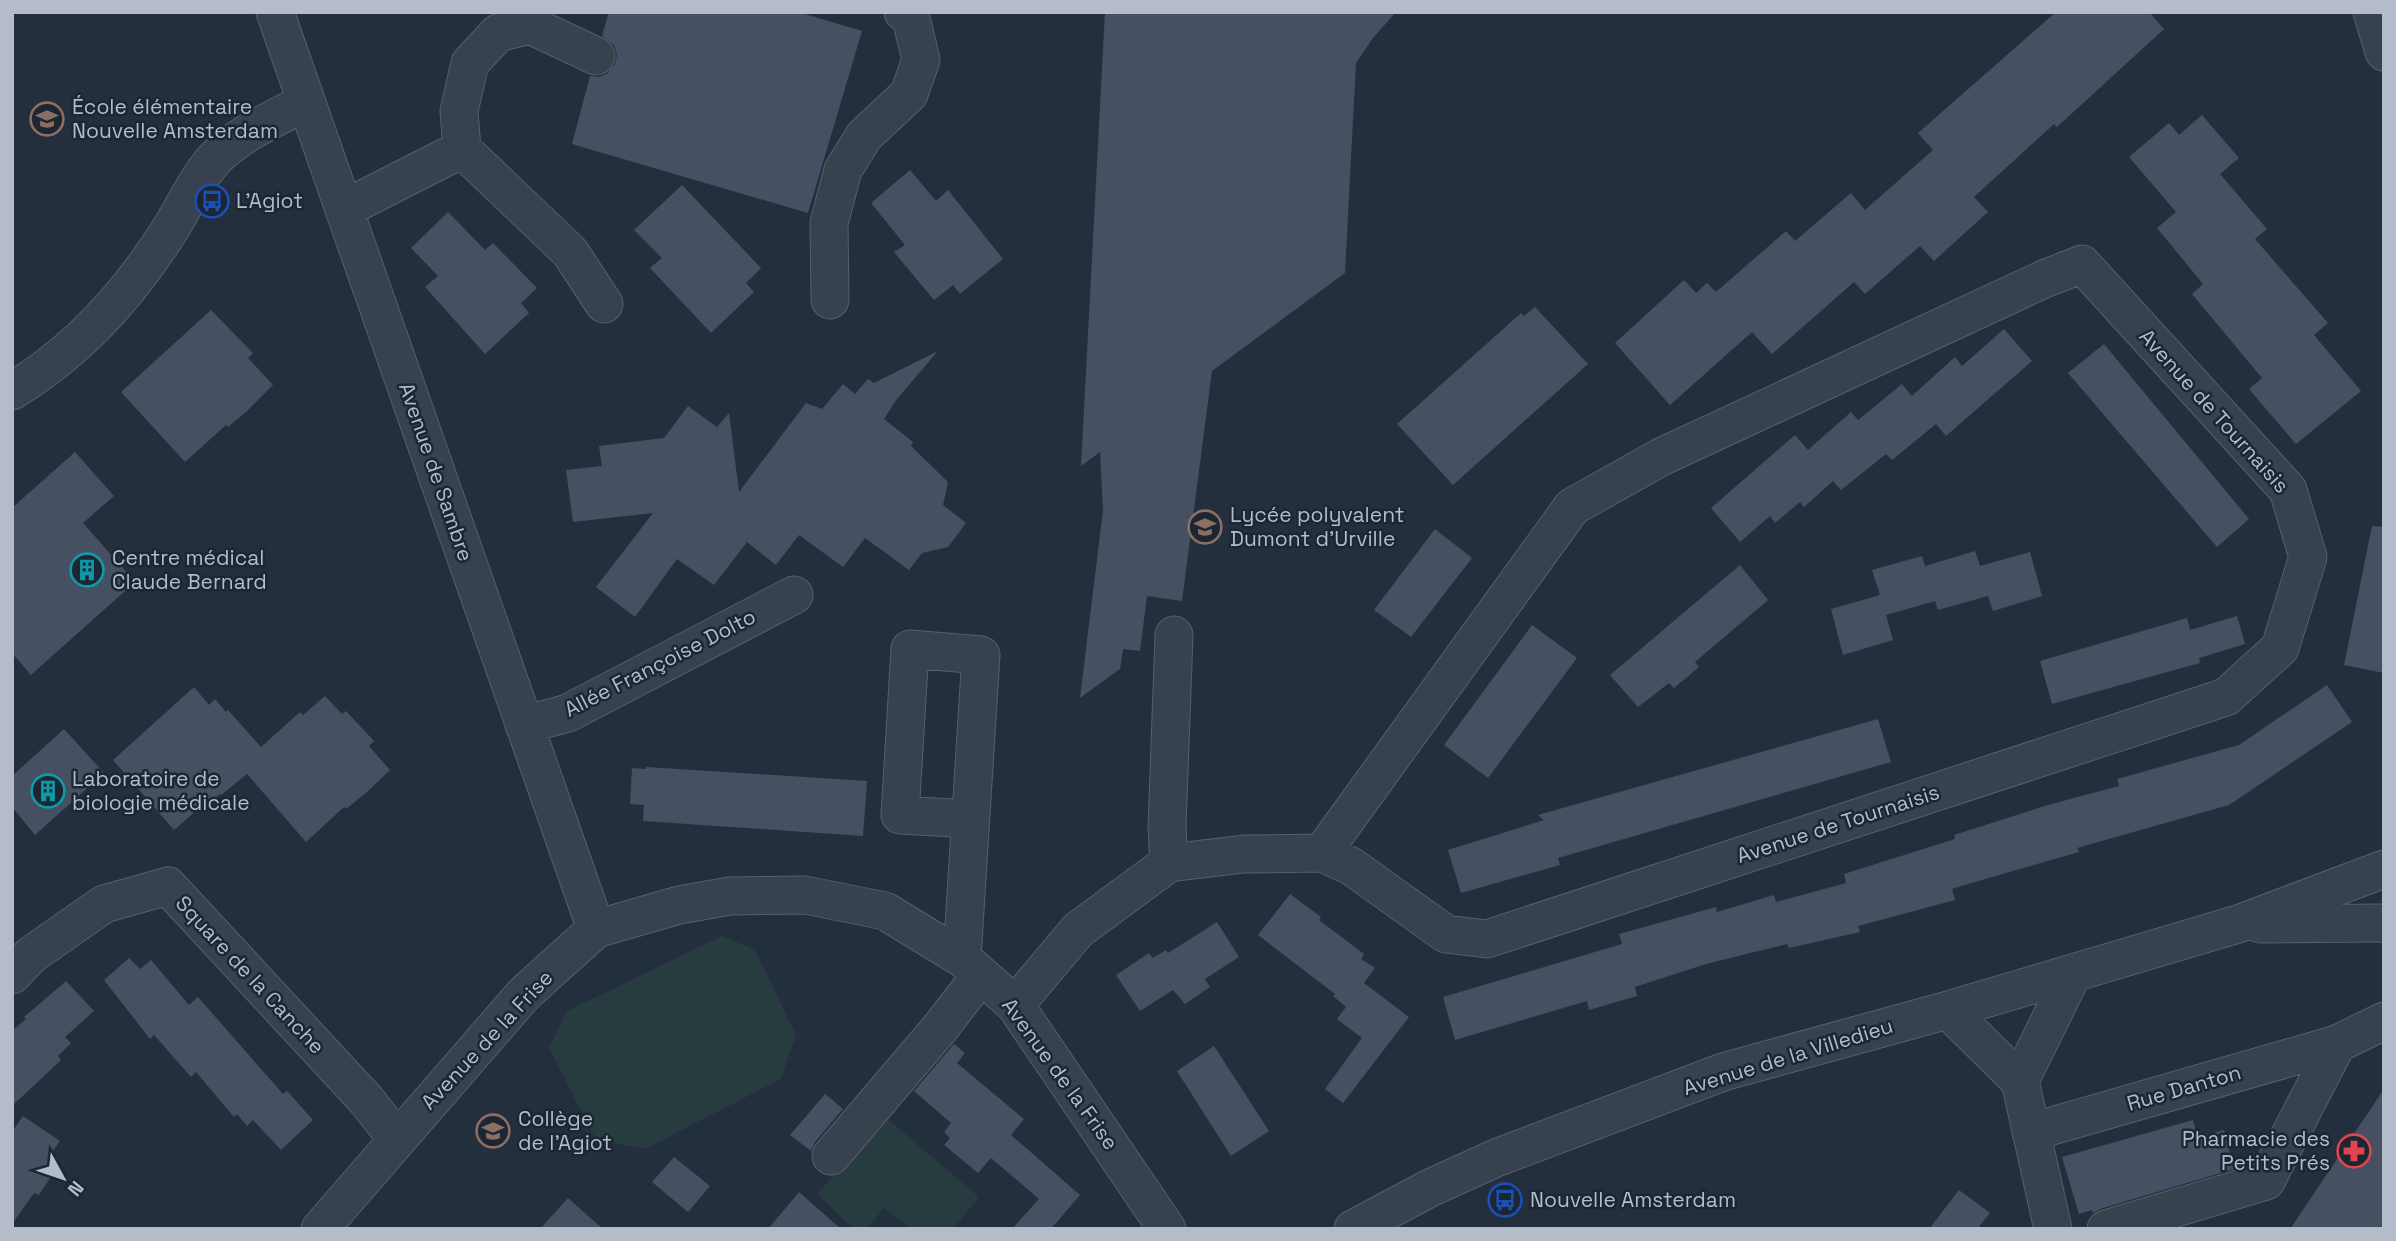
<svg xmlns="http://www.w3.org/2000/svg" width="2396" height="1241" viewBox="0 0 2396 1241" font-family="'Space Grotesk',sans-serif">
<rect width="100%" height="100%" fill="#242f3e"/>
<!-- green -->
<path fill="#263c3f" d="M722,936L755,950L796,1035L781,1079L645,1149L596,1140L549,1048L567,1011Z
M884,1116L979,1197L953,1229H910L884,1208L867,1229H854L817,1194Z"/>
<!-- building -->
<path fill="#455162" d="M609,12H798L862,31L808,213L572,144L590,76L598,77L607,74L615,64L617,55L614,45L602,36Z
M1105,12H1396L1373,38L1356,63L1345,273L1212,371L1182,601L1147,596L1140,651L1123,649L1120,669L1080,698L1103,510L1100,452L1081,466Z
M2056,12H2149L2164,29L2057,127L2054,124L1974,197L1988,212L1934,261L1920,246L1865,294L1854,282L1772,354L1752,332L1670,405L1615,343L1684,280L1696,293L1707,283L1716,292L1786,231L1795,241L1851,193L1865,210L1933,150L1918,133Z
M2202,115L2239,158L2220,174L2267,229L2255,239L2328,323L2314,335L2361,391L2296,444L2249,389L2262,378L2192,294L2203,284L2157,228L2176,212L2129,157L2169,123L2179,135Z
M910,170L936,201L948,190L1003,259L960,294L953,285L934,300L894,252L905,245L871,203Z
M682,185L761,268L746,283L754,292L711,333L650,268L662,258L634,230Z
M448,212L485,250L493,243L537,288L521,303L529,313L485,354L425,287L438,276L411,248Z
M1535,307L1588,364L1453,485L1397,424L1521,313L1524,316Z
M211,310L253,353L248,358L273,385L247,411L228,427L226,425L185,462L121,392Z
M2004,329L2032,361L1946,436L1936,424L1892,460L1886,454L1841,490L1833,481L1804,507L1800,502L1775,523L1770,516L1740,542L1711,508L1795,435L1808,450L1851,412L1858,420L1902,384L1912,396L1955,357L1962,366Z
M2104,344L2249,519L2217,547L2068,373Z
M938,351L897,399L884,419L913,442L911,446L948,482L943,505L966,523L948,547L922,553L909,570L865,538L843,567L799,535L776,565L747,542L714,585L677,559L635,617L596,587L653,513L573,522L566,470L602,466L599,446L664,438L688,406L717,427L729,413L739,492L806,403L822,409L843,384L855,394L868,379L874,383Z
M75,452L114,496L83,523L135,582L31,675L12,653V508Z
M2372,526L2384,527V673L2344,665Z
M1435,529L1472,558L1411,637L1374,610Z
M1975,551L1980,566L2030,552L2042,596L1993,611L1988,596L1938,610L1935,601L1886,615L1893,640L1843,655L1831,609L1880,595L1872,570L1922,556L1925,566Z
M1740,565L1768,600L1695,662L1699,667L1674,688L1669,683L1638,707L1610,675Z
M2237,616L2245,644L2199,658L2200,663L2052,704L2040,661L2187,618L2190,630Z
M1532,625L1577,658L1488,778L1444,745Z
M2327,685L2352,722L2229,805L2077,848L2079,852L1968,884L1952,889L1955,900L1858,926L1860,932L1789,948L1787,944L1706,964L1635,987L1637,996L1589,1010L1587,1001L1455,1040L1443,997L1622,944L1619,934L1644,927L1716,907L1717,912L1774,895L1776,902L1846,883L1844,874L1955,839L1954,835L2048,805L2119,786L2117,779L2239,745Z
M194,687L209,705L215,699L226,712L228,710L261,747L300,712L303,715L325,696L342,714L346,711L374,741L369,746L390,770L368,791L346,809L344,807L306,842L247,774L221,795L220,794L214,799L212,797L174,830L113,760Z
M1878,719L1891,762L1558,858L1560,865L1461,893L1448,850L1544,820L1538,815Z
M64,729L104,773L35,835L12,807V776Z
M646,767L867,781L863,836L643,821L644,805L630,804L632,768L646,769Z
M1290,894L1321,917L1319,920L1364,954L1361,959L1375,968L1364,983L1409,1017L1343,1103L1325,1089L1362,1038L1337,1019L1346,1007L1333,996L1335,994L1258,935Z
M1217,922L1239,957L1205,979L1210,987L1185,1004L1173,990L1140,1011L1116,975L1149,953L1153,958L1166,950L1168,953Z
M129,958L140,969L151,960L189,1005L198,997L283,1094L287,1091L313,1120L281,1150L253,1120L247,1126L237,1114L234,1117L196,1072L191,1077L154,1035L150,1039L104,980Z
M66,981L94,1011L65,1037L71,1043L58,1056L61,1060L12,1106V1031L26,1019L24,1017Z
M954,1044L965,1053L957,1063L1024,1119L1011,1135L1080,1195L1051,1229H1012L1039,1199L991,1158L978,1173L944,1145L950,1138L944,1132L951,1123L914,1091Z
M1214,1046L1269,1131L1231,1156L1177,1071Z
M2384,1089V1229H2290Z
M825,1094L843,1109L815,1142L811,1151L790,1135Z
M23,1116L60,1141L51,1154L58,1166L39,1195L34,1193L12,1224V1132Z
M2193,1120L2198,1137L2224,1130L2234,1169L2100,1209L2093,1213L2092,1210L2079,1214L2062,1157Z
M674,1157L710,1186L688,1212L652,1182Z
M1959,1190L1990,1213L1977,1229H1929Z
M799,1192L841,1229H768Z
M568,1198L603,1229H540Z"/>
<g fill="none" stroke-linecap="round" stroke-linejoin="round">
<defs>
<path id="minor" d="M275,12L596,929
M2372,12L2384,52
M462,149L459,111L470,63L498,33L530,25L596,56
M344,209L462,149L570,252L604,304
M830,300L829,223L843,170L864,136L909,94L921,60L911,18L903,12
M12,391C77,352 129,294 169,231C186,205 199,171 223,151C247,130 278,117 306,102
M524,725L568,713L794,595
M1169,863L1167,827L1174,635
M2260,924L2384,923
M962,958L981,655L910,649L900,815L970,819
M12,975L31,955L104,904L168,886L367,1101L397,1139
M1015,1005L1078,930L1169,863L1244,854L1322,853L1351,866L1446,934L1487,939L2226,697L2280,648L2308,557L2288,490L2082,264L2044,279L1661,457L1572,507L1322,853
M1948,1010L2020,1081L2053,1229
M2020,1081L2073,973
M2031,1132L2337,1044
M831,1156L940,1028L981,975
M320,1229L524,994L596,929L679,905L730,896L805,895L885,911L962,958L1015,1005L1167,1229
M1353,1229L1430,1188L1496,1158L1723,1072L1948,1010L2238,924L2384,869
M2106,1229L2266,1181L2337,1044L2384,1021"/>
</defs>
<!-- minor casing -->
<use href="#minor" stroke="#565f6c" stroke-width="39"/>
<!-- minor -->
<use href="#minor" stroke="#38414e" stroke-width="37"/>
</g>
<!-- icons -->
<defs>
<symbol id="school-ring" viewBox="-11 -11 22 22"><circle r="9.5" fill="#1d2633" stroke="#8d6e63" stroke-width="1.5"/><path d="M0-5L7-2L0 1L-7-2ZM-4 1L0 2.5L4 1V4Q0 6-4 4Z" fill="#8d6e63"/></symbol>
<symbol id="bus-ring" viewBox="-11 -11 22 22"><circle r="9.5" fill="#1d2633" stroke="#1a4fb4" stroke-width="1.5"/><path d="M-5-6H5V4H4V6H2V4H-2V6H-4V4H-5ZM-3.5-4V0h7V-4ZM-3.5 1.2v1.5H-2V1.2ZM2 1.2v1.5H3.5V1.2Z" fill="#1a4fb4"/></symbol>
<symbol id="building-ring" viewBox="-11 -11 22 22"><circle r="9.5" fill="#1d2633" stroke="#0f9aa8" stroke-width="1.5"/><path d="M-4-6H4V6H1V3H-1V6H-4ZM-2.5-4.3h1.7v1.8h-1.7ZM.8-4.3h1.7v1.8H.8ZM-2.5-1h1.7V.8h-1.7ZM.8-1h1.7V.8H.8Z" fill="#0f9aa8"/></symbol>
<symbol id="pharmacy-ring" viewBox="-11 -11 22 22"><circle r="9.5" fill="#1d2633" stroke="#e0444e" stroke-width="1.5"/><path d="M-2-6h4v4h4v4h-4v4h-4v-4h-4v-4h4Z" fill="#e0444e"/></symbol>
</defs>
<g fill-rule="evenodd">
<use href="#school-ring" x="28" y="100" width="38" height="38"/>
<use href="#bus-ring" x="193" y="182" width="38" height="38"/>
<use href="#school-ring" x="1186" y="508" width="38" height="38"/>
<use href="#building-ring" x="68" y="551" width="38" height="38"/>
<use href="#building-ring" x="29" y="772" width="38" height="38"/>
<use href="#school-ring" x="474" y="1112" width="38" height="38"/>
<use href="#pharmacy-ring" x="2335" y="1132" width="38" height="38"/>
<use href="#bus-ring" x="1486" y="1181" width="38" height="38"/>
</g>
<g text-anchor="middle" stroke-width="5" stroke-linejoin="round" paint-order="stroke">
<!-- poi labels -->
<g font-size="21" fill="#b4bcc9" stroke="#1d2633" text-anchor="start">
<text x="72" y="114">École élémentaire<tspan x="72" dy="24">Nouvelle Amsterdam</tspan></text>
<text x="236" y="208">L'Agiot</text>
<text x="1230" y="522">Lycée polyvalent<tspan x="1230" dy="24">Dumont d'Urville</tspan></text>
<text x="112" y="565">Centre médical<tspan x="112" dy="24">Claude Bernard</tspan></text>
<text x="72" y="786">Laboratoire de<tspan x="72" dy="24">biologie médicale</tspan></text>
<text x="518" y="1126">Collège<tspan x="518" dy="24">de l'Agiot</tspan></text>
<text x="2330" y="1146" text-anchor="end">Pharmacie des<tspan x="2330" dy="24">Petits Prés</tspan></text>
<text x="1530" y="1207">Nouvelle Amsterdam</text>
</g>
<!-- street labels -->
<g font-size="21" fill="#b4bcc9" stroke="#1d2633">
<text transform="translate(2214 411) rotate(48)" y="7">Avenue de Tournaisis</text>
<text transform="translate(436 472) rotate(71)" y="7">Avenue de Sambre</text>
<text transform="translate(660 663) rotate(-27)" y="7">Allée Françoise Dolto</text>
<text transform="translate(1838 824) rotate(-18)" y="7">Avenue de Tournaisis</text>
<text transform="translate(250 975) rotate(47)" y="7">Square de la Canche</text>
<text transform="translate(487 1040) rotate(-47)" y="7">Avenue de la Frise</text>
<text transform="translate(1788 1057) rotate(-17)" y="7">Avenue de la Villedieu</text>
<text transform="translate(1060 1074) rotate(54)" y="7">Avenue de la Frise</text>
<text transform="translate(2184 1088) rotate(-16)" y="7">Rue Danton</text>
</g>
</g>
<!-- border -->
<rect width="2396" height="1241" fill="none" stroke="#b4bcc9" stroke-width="28"/>
<!-- north arrow -->
<g transform="translate(63 1178) rotate(130)" stroke="#1d2633" stroke-width="5" paint-order="stroke">
<path d="M0-5L12 26L0 18L-12 26Z" fill="#b4bcc9"/>
<text y="-10" font-size="19" font-weight="bold" text-anchor="middle" fill="#b4bcc9">N</text>
</g>
</svg>
